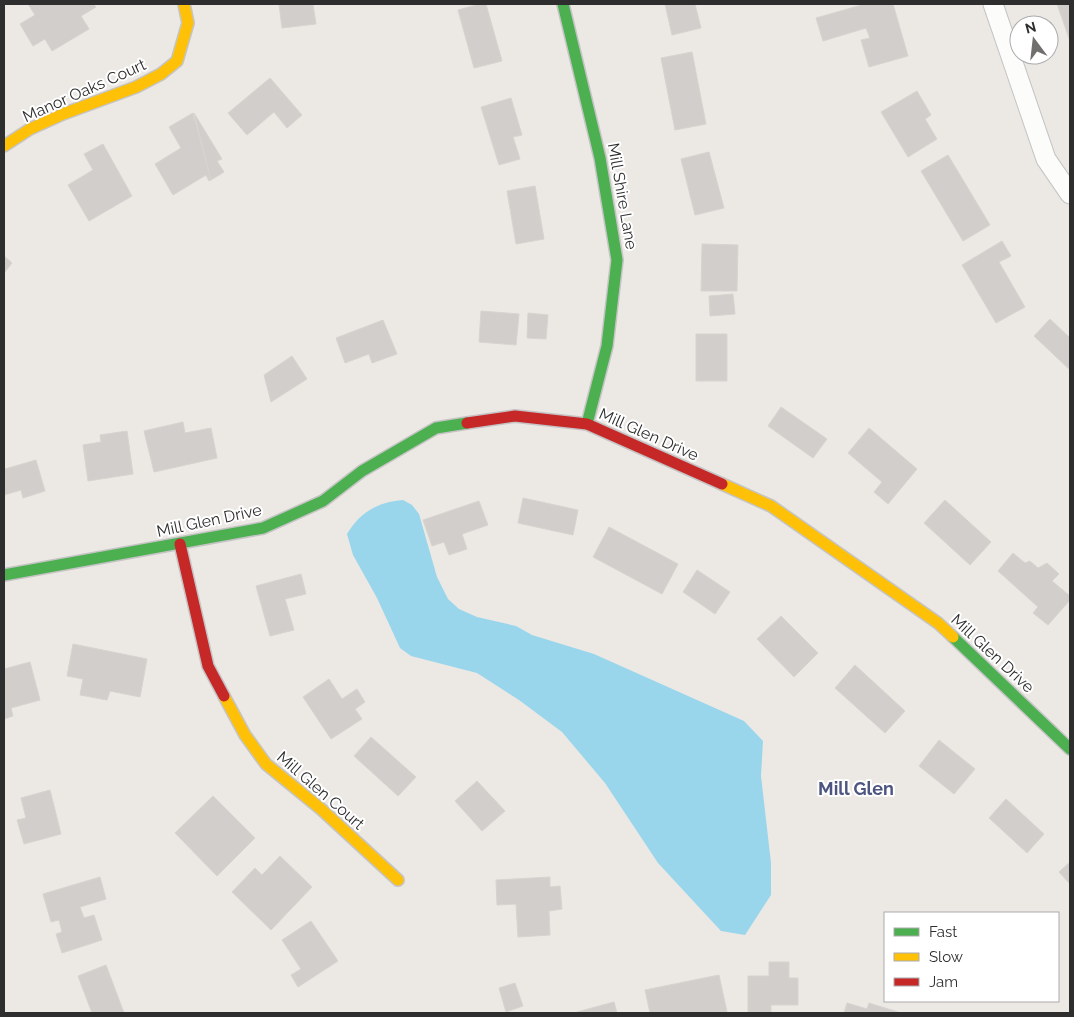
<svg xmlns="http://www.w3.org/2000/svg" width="1074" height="1017" viewBox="0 0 1074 1017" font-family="Raleway,sans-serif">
<rect width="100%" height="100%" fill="#ece8e4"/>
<!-- water -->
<path fill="#99d6ec" d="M403,500L412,505L419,514L437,577L448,599L459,609L477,617L516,626L532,635L594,654L744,721L763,741L761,776L771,863V895L745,935L721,931L658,863L605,783L562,732L519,700L477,673L411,656L400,648L377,598L353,555L347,534C360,512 378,502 403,500Z"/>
<!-- building -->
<path fill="#d1cecb" stroke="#d7d4d0" d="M28,4H93L96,7L81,16L89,29L52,51L45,39L33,46L20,24L35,15Z
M279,4H313L316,24L282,28Z
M480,4H486L502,61L474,68L458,10Z
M665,4H695L701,28L672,35Z
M865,4H893L908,56L869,67L861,40L870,38L866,28L823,41L816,18Z
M1057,4H1070V41Z
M692,52L706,124L675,130L661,58Z
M270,78L302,115L287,128L274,112L247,135L228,113Z
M917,91L931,115L925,119L937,139L908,157L881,112Z
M511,98L522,135L513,137L520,159L499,165L481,107Z
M193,113L211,180L209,181L206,175L173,195L155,164L181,148L169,127Z
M194,113L222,159L217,161L224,172L211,180Z
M103,144L132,196L89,221L68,185L93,170L84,154Z
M709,152L724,208L695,215L681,159Z
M948,155L990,225L963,241L921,171Z
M535,186L544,239L516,244L507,191Z
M1002,241L1011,256L999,262L1025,307L996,323L962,265Z
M702,244L738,245L737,291H701Z
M4,256L12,263L4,273Z
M733,294L735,314L710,316L709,296Z
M481,311L519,314L516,345L479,342Z
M528,313L548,315L546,339L527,338Z
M1050,319L1070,338V370L1034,336Z
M383,320L397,354L372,363L369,354L345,363L336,338Z
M696,334H727V381H696Z
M292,356L307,379L271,402L264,375Z
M781,407L827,439L813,458L768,426Z
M183,422L185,433L211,428L217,458L154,472L144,431Z
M869,428L917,469L888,504L874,492L882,482L848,453Z
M127,431L133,474L88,481L83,445L101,442L100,435Z
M36,460L45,491L23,498L21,490L4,495V466L5,469Z
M523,498L578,510L573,535L518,523Z
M945,500L991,542L970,565L924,523Z
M479,501L488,525L462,534L467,549L449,555L444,542L432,546L423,520Z
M609,527L678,564L662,594L593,557Z
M1013,553L1025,563L1030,561L1038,568L1047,563L1059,574L1052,581L1070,596V600L1048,625L1033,613L1038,607L998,571Z
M697,570L730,592L715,614L683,592Z
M301,574L306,594L285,599L294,630L270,636L256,586Z
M781,616L818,653L794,677L757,639Z
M73,644L147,659L140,697L110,691L107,700L80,695L83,679L67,676Z
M30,662L40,700L11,708L13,716L4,719V669Z
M855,665L905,711L885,733L835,688Z
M329,679L342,699L357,689L365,702L355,709L362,719L331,739L303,697Z
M371,737L416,777L398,796L354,756Z
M939,740L975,769L954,794L919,766Z
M477,781L505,811L482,831L455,801Z
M50,790L61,834L24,844L17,820L26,818L21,798Z
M213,796L255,838L217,876L175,833Z
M1006,799L1044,834L1027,853L989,818Z
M280,856L312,887L271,930L232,892L255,868L262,875Z
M1070,862V884L1059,872Z
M100,877L106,899L80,907L84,918L94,915L102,940L62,953L56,934L62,932L59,920L51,922L43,894Z
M550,877V887L560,886L562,909L549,911L550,935L518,937L516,904L497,905L496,880Z
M311,921L338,961L298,987L291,975L301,969L282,940Z
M769,962H789V978H798V1005H771V1013H748V976H769Z
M106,965L124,1013H92L78,976Z
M719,975L727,1012L650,1013L645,990Z
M515,983L523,1006L506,1012L499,988Z
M614,1002L617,1013H578L577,1012Z
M847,1003L867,1009L869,1003L901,1013H844Z"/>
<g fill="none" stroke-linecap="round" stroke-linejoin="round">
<defs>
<path id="street" d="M993,4L1046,159L1070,194"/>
<path id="fast" d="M563,4L600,158L617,260L607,346L587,424
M4,575L263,528L323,501L362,471L436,428L467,423
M953,637L1070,749"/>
<path id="slow" d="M4,146L30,129L63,114L136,87L161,74L177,61L188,23L184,4
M722,484L771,506L938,623L953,637
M224,696L245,735L266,764L321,809L398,880"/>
<path id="jam" d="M467,423L515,416L587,424L722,484
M180,544L208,666L224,696"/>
</defs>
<!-- street casing -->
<use href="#street" stroke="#c5c4c5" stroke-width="21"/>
<!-- fast casing -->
<use href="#fast" stroke="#c5c4c5" stroke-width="14"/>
<!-- slow casing -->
<use href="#slow" stroke="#c5c4c5" stroke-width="14"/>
<!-- jam casing -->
<use href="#jam" stroke="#c5c4c5" stroke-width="14"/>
<!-- street -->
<use href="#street" stroke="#fcfcfb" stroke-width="19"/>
<!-- fast -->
<use href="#fast" stroke="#4caf50" stroke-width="11"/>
<!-- slow -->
<use href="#slow" stroke="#ffc107" stroke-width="11"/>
<!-- jam -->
<use href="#jam" stroke="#c62828" stroke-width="11"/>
</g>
<g text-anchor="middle" stroke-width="4" stroke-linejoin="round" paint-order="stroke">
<!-- street labels -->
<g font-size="16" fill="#2e2e2e" stroke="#fff">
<text transform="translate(84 90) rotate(-24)" y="6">Manor Oaks Court</text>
<text transform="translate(623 196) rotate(80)" y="6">Mill Shire Lane</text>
<text transform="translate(649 434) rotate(24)" y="6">Mill Glen Drive</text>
<text transform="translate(209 520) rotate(-12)" y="6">Mill Glen Drive</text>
<text transform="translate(993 653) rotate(43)" y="6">Mill Glen Drive</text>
<text transform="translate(321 790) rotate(41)" y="6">Mill Glen Court</text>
</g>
<!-- neighbourhood labels -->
<g font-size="18" font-weight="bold" fill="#4d5680" stroke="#fff">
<text x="856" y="795">Mill Glen</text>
</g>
</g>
<!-- border -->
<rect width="1074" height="1017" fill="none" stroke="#2e2e2e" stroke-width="10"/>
<!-- legend -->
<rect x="884" y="912" width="175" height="90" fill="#ffffff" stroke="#ababab"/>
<rect x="894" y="928" width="25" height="8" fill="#4caf50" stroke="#ababab"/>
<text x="929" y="937" font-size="15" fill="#2e2e2e">Fast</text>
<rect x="894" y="953" width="25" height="8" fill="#ffc107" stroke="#ababab"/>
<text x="929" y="962" font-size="15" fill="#2e2e2e">Slow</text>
<rect x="894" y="978" width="25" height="8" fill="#c62828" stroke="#ababab"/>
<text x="929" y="987" font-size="15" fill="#2e2e2e">Jam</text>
<!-- north arrow -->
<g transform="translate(1034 40) rotate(345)"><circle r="24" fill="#ffffff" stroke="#ababab"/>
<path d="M0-4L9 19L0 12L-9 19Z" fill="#706f6e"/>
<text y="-8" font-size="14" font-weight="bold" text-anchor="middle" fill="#2e2e2e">N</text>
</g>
</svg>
